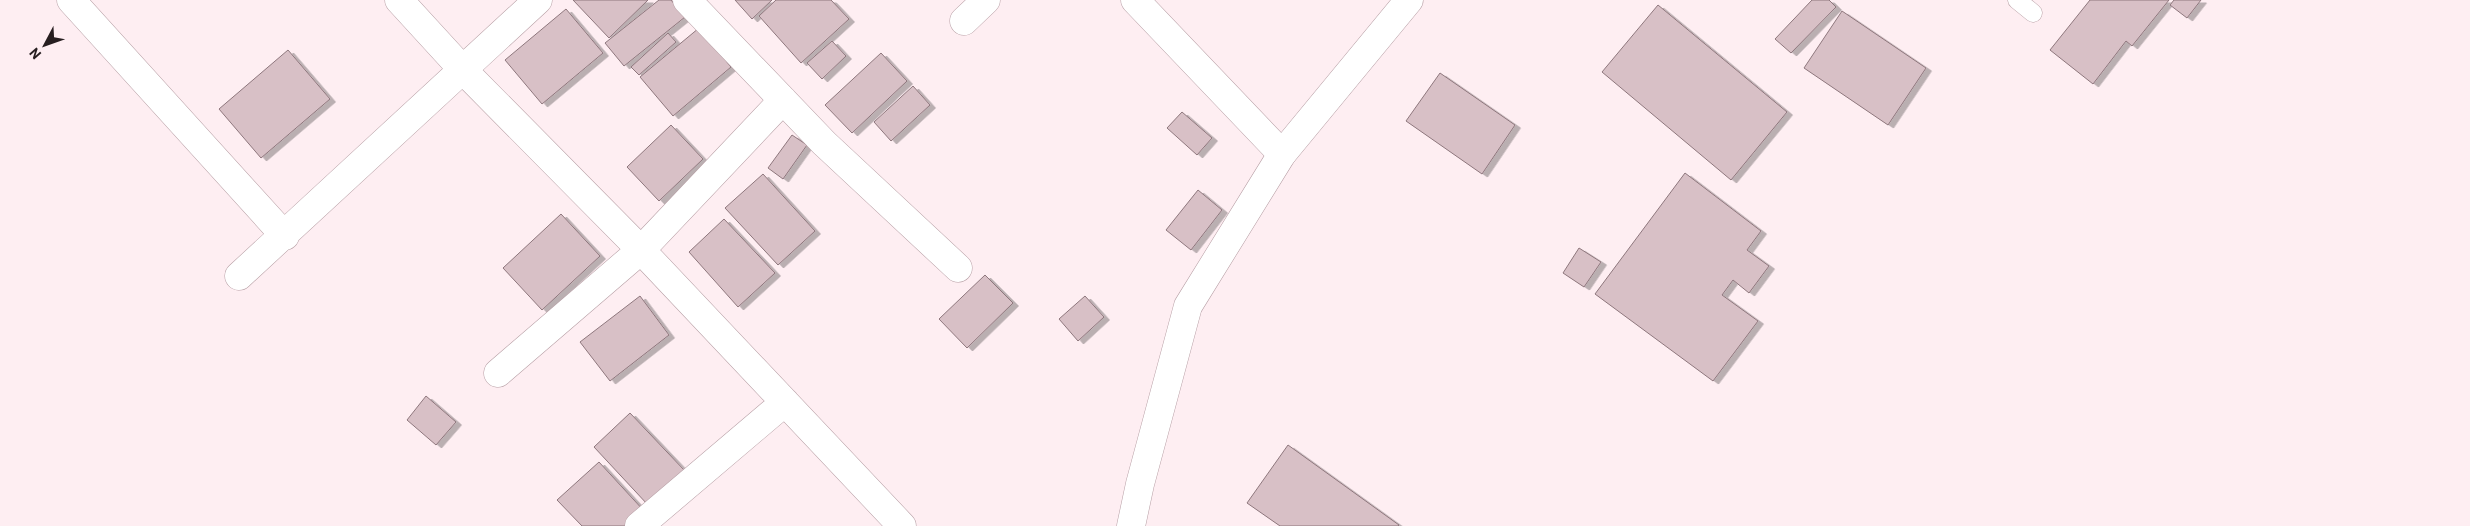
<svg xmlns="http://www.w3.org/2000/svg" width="2470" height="526" viewBox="0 0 2470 526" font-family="Barlow,sans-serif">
<defs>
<filter id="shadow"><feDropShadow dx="5.5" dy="3" stdDeviation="0" flood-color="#0004"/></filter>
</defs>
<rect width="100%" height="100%" fill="#feeef2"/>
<!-- building -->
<path fill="#d8c0c6" stroke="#8e777d" filter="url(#shadow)" d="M573,0H648L609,38Z
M659,0H671L685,17L624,66L605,43Z
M735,0H772L752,19Z
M776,0H831L849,19L801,63L759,16Z
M1812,0H1829L1836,7L1791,53L1775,39Z
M2090,0H2169L2132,46L2126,41L2093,84L2050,50Z
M2174,0H2201L2187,18L2170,5Z
M1658,5L1787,112L1731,180L1602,72Z
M566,9L603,53L542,104L505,60Z
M1842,11L1926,68L1888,125L1804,68Z
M699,28L731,67L673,116L640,77Z
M668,33L676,42L639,75L631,67Z
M832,41L846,56L822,79L807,63Z
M288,50L330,99L261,158L219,109Z
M881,53L907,81L852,133L825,105Z
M1440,73L1515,125L1482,174L1406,121Z
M913,86L930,105L891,141L874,122Z
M1182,112L1212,138L1197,155L1167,128Z
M671,125L703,159L659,201L627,167Z
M792,135L807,145L783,179L768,168Z
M1685,173L1761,231L1747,250L1769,266L1749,293L1733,280L1722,295L1758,321L1713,381L1595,294Z
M763,174L815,231L778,265L725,208Z
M1198,190L1222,210L1191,250L1166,230Z
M561,214L600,256L542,310L503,268Z
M724,219L775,273L738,307L689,252Z
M1579,248L1601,262L1584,287L1563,273Z
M985,275L1013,303L967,348L939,319Z
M640,296L669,335L610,381L580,342Z
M1085,296L1104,317L1078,341L1059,319Z
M426,396L456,422L436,445L407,420Z
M630,413L685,471L648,505L594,447Z
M1288,445L1399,525L1398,526H1280L1247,503Z
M599,462L645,512L630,526H582L557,500Z"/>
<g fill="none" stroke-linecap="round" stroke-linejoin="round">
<defs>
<path id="lane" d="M2017,0L2033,13"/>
<path id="street" d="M71,0L285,236
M399,0L464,71L641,250L902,526
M687,0L824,143L958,268
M1135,0L1282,154
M964,21L986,0
M239,276L538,0
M498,373L641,250L783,100
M639,526L785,402"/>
<path id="secondary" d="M1131,526L1140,484L1188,306L1282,154L1409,0"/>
</defs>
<!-- lane casing -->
<use href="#lane" stroke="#b69ea4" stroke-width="19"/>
<!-- street casing -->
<use href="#street" stroke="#b69ea4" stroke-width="29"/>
<!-- secondary casing -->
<use href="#secondary" stroke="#b69ea4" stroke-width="29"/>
<!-- lane -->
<use href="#lane" stroke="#fff" stroke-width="18"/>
<!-- street -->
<use href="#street" stroke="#fff" stroke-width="28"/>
<!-- secondary -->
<use href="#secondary" stroke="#fff" stroke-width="28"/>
</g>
<!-- north arrow -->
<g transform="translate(45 45) rotate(229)" stroke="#feeef2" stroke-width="4" paint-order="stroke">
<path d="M0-4L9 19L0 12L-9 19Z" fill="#271e20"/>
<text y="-8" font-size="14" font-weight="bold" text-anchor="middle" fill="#271e20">N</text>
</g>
</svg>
